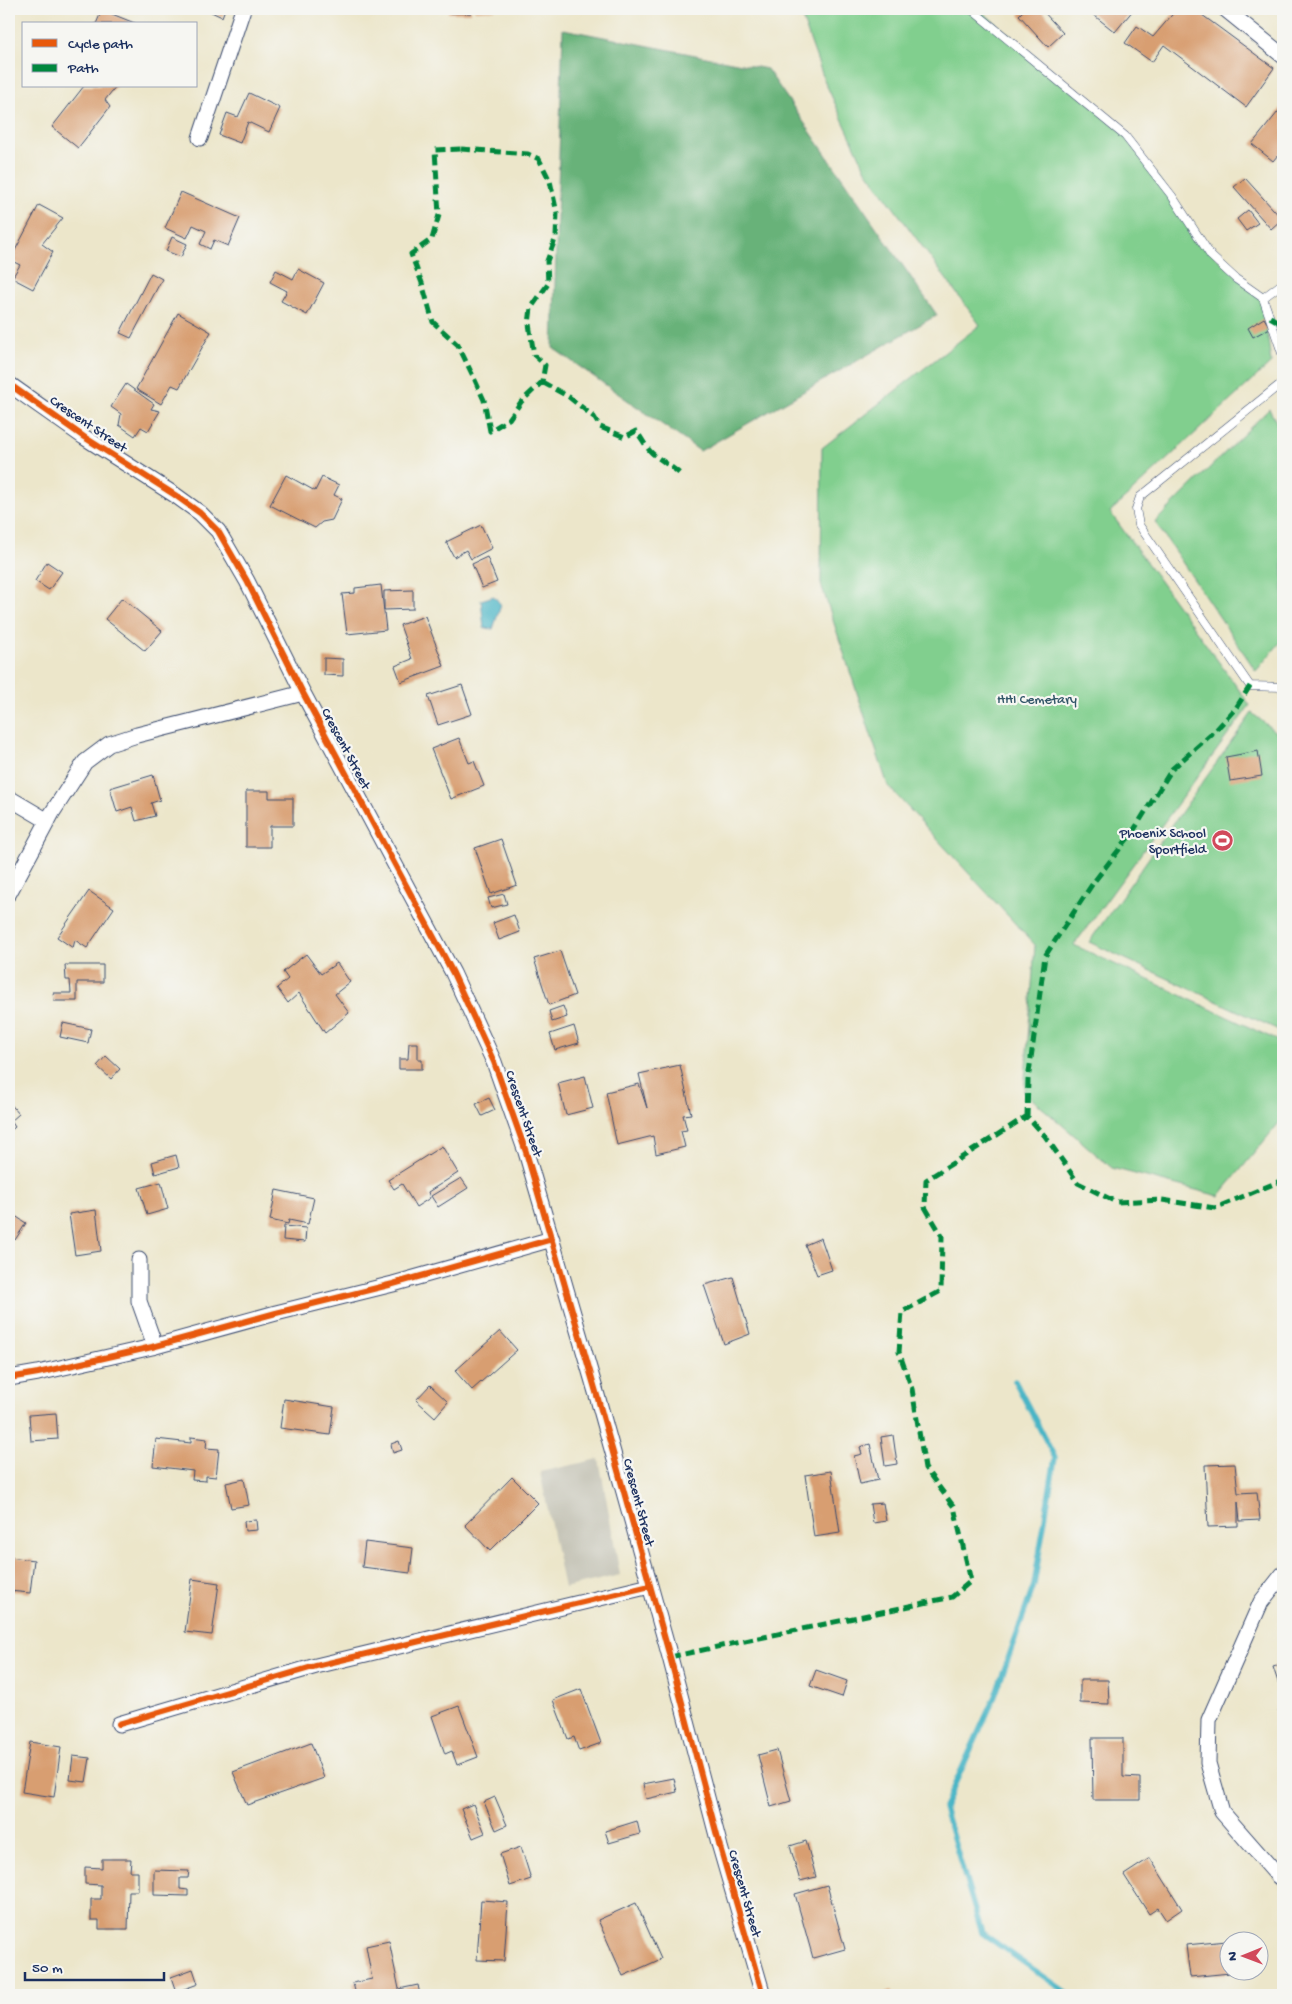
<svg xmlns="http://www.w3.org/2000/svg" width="1292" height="2004" viewBox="0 0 1292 2004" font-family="'Gochi Hand',sans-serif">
<rect width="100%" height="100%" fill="#f6f6f2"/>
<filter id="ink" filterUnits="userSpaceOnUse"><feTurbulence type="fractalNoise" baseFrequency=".02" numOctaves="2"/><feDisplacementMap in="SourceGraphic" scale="10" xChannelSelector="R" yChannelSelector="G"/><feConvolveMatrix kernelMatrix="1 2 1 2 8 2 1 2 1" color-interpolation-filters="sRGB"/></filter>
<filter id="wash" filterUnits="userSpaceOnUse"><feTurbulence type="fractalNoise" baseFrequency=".0096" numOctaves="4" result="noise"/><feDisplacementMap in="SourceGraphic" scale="20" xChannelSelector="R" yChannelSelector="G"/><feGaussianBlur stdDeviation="1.12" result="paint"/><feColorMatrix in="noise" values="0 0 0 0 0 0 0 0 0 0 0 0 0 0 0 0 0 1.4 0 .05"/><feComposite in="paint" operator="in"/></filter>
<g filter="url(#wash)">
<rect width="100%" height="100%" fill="#ece6ca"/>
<!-- industrial -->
<path fill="#c6c5b8" d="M599,1459L620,1575L564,1588L540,1472Z"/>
<!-- green -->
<path fill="#81cf8e" stroke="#4e7f76" d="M799,9H979L1127,135L1214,255L1263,299L1271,363L1110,512L1250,705L1074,945L1283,1043V1118L1219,1196L1112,1168L1024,1092L1035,945L888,786L821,584L822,448L980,325L866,170L825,82Z
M1269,409L1283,434V639L1256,671L1155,522Z
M1252,713L1283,738V1032L1089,942Z"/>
<!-- forest -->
<path fill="#68b279" stroke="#42706c" d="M563,29L767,69L937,315L700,451L553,348Z"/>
<!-- water -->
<path fill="#49b5c6" stroke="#327292" d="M494,596L501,605L493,629L484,628L481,600Z"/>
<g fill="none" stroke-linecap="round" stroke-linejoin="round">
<!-- stream -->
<path stroke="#49b5c6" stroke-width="5.5" d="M1015,1381L1055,1458L1034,1585L995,1696L944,1808L982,1933L1070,1995"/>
</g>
<g id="blocks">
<!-- building -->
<path fill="#d89e71" d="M205,9H225L222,17Z
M448,9H471V13H448Z
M474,9H495V10L475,11Z
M1025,9H1041L1063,33L1048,47L1019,15Z
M1086,9H1134L1115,32Z
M1177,9H1194L1274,68L1246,107L1164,45L1152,62L1125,43L1137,26L1153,37Z
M102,10L137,24H96Z
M84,86H116L105,100L110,107L78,148L52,127Z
M249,93L280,108L269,132L248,122L240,143L219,135L227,113L238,117Z
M1282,107L1283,108V149L1273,161L1252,144Z
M1245,178L1282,219L1271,229L1234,187Z
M181,192L240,218L228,246L214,240L210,249L200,244L206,231L193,225L187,238L165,228Z
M39,205L63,218L42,244L53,252L33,289L12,278L20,265L10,260Z
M1248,210L1258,223L1246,231L1237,219Z
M172,237L187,244L181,257L166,251Z
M298,269L324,283L307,315L281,301L287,291L270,282L276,270L293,279Z
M151,273L162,279L131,338L120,333Z
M178,313L211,332L179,388L172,385L161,404L136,389Z
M1264,318L1270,328L1253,337L1248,328Z
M126,384L154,404L151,409L160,411L148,431L141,427L135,436L119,425L121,414L111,407Z
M286,475L315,491L322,477L339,485L334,495L342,499L332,520L322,522L315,528L270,505Z
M481,525L492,548L471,559L466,550L454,557L446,542Z
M487,557L497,582L482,588L472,564Z
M47,562L62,572L49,590L35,581Z
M381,585L386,630L347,634L342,594L355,593V588Z
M413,590V609L384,610V591Z
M122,598L162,631L145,651L105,619Z
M425,616L444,666L401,682L395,666L412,659L400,625Z
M324,658L343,659V676L324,675Z
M462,685L472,714L438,725L428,696Z
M459,738L469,763L474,761L484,786L451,799L431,749Z
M1258,751L1262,776L1230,781L1226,757Z
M153,775L160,800L151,803L155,816L136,821L132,807L117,812L110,788Z
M246,791H269V798H293V826H270V847H246Z
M501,839L517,885L491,894L475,848Z
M89,891L114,908L87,948L75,940L73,948L57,937Z
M504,894L507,904L491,908L488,898Z
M514,915L520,932L499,940L493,923Z
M560,951L575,995L549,1005L534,959Z
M306,954L321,974L337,963L350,982L335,994L349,1013L325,1033L299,993L288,1003L277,988L288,979L283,972Z
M65,965H103V982H77V1001H54L53,993H71L70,980H66Z
M563,1006L567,1017L552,1022L549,1011Z
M63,1023L91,1029L88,1043L60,1037Z
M574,1026L579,1043L555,1050L550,1034Z
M409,1043H418V1060H422V1069H399V1059H408Z
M106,1056L120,1069L111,1079L97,1066Z
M680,1065L691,1114L683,1115L687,1130L681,1131L685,1147L656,1154L653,1136L617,1145L606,1092L639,1084L647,1108L639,1074Z
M585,1076L593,1108L566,1115L558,1083Z
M489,1098L495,1110L482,1116L476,1104Z
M9,1102L19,1114L11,1121L15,1127L9,1132Z
M442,1146L458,1173L428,1192L430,1198L416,1207L402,1184L394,1189L388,1180Z
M176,1155L179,1167L155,1174L152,1162Z
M461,1178L468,1188L438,1207L431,1196Z
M161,1182L168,1209L147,1215L139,1188Z
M276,1190L314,1198L308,1224L289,1220L288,1224L270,1220Z
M96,1210L101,1251L75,1255L69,1214Z
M9,1212L26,1223L15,1240L9,1236Z
M284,1226L306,1228L305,1242L283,1240Z
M821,1238L832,1270L817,1275L805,1245Z
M733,1277L750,1334L724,1344L704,1285Z
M500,1331L517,1350L472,1390L455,1371Z
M430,1385L448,1402L435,1417L416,1400Z
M284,1399L334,1407L330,1435L280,1428Z
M56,1413L58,1439L31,1441L29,1415Z
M893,1435L897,1464L885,1466L881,1437Z
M191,1437L207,1439L206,1448L219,1449L216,1477L206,1476V1481L192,1480L193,1471L153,1466L156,1439L191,1443Z
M399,1441L402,1450L393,1453L391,1444Z
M870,1444L878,1480L860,1484L854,1456L862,1454L860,1447Z
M1235,1464L1238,1493L1257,1492L1260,1520L1240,1521L1238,1502V1526L1208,1527L1205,1465Z
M831,1471L840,1533L814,1537L805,1475Z
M512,1477L538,1503L490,1551L465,1525Z
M244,1479L249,1505L231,1508L226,1483Z
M883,1503L886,1521L873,1523L870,1504Z
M256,1520L257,1530L245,1531L244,1521Z
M365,1542L413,1548L410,1573L362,1567Z
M9,1557L34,1560L30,1593L9,1591Z
M192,1579L219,1583L212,1635L185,1632Z
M1283,1664V1683L1279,1685L1273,1667Z
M816,1670L847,1681L842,1697L810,1686Z
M1080,1680H1108L1109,1704L1080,1703Z
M581,1689L601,1743L579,1751L574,1737L568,1739L553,1700Z
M459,1706L478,1757L457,1765L452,1751L445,1754L432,1716Z
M1283,1706V1717L1278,1710Z
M1092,1738H1123V1777L1140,1778V1800H1093Z
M30,1742L61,1747L54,1797L22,1792Z
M311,1743L324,1778L247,1805L233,1772Z
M777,1750L791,1801L771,1807L758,1755Z
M73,1756L90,1758L86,1782L70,1780Z
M674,1778L677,1792L646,1799L643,1784Z
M495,1797L507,1825L496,1830L484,1802Z
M473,1804L485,1833L473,1838L461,1809Z
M637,1821L640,1834L609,1843L605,1831Z
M806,1841L816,1877L800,1881L790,1846Z
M521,1847L531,1879L510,1886L500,1854Z
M1150,1858L1182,1909L1166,1920L1158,1908L1149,1914L1124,1875Z
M102,1859H131L130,1872H138V1891H129L128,1929H99V1920H91V1899H101V1885L85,1884V1867L102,1868Z
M154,1870L189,1871L188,1878H180V1889L188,1890V1896L154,1895Z
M827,1885L845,1949L813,1958L795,1894Z
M481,1900L508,1902L504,1961L477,1960Z
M636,1903L661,1959L623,1976L598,1920Z
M389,1941L399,1989L418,1985L420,1995H356L353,1983L372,1979L366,1946Z
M1227,1941L1230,1973L1190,1977L1186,1945Z
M193,1969L198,1984L176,1992L171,1977Z
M891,1991L893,1995H881Z"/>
</g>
</g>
<g filter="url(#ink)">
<use href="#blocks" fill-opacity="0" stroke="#3a4a6e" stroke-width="1"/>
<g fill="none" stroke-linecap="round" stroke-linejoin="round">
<defs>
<path id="lane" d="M971,9L1125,136L1172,196L1211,256L1236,279L1263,298L1283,356
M1236,17L1243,9
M1263,298L1283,283
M1283,382L1140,497L1136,509L1139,525L1250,686L1282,687L1283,685"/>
<path id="street" d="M1225,9L1283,56
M200,138L243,9
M9,384L84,437L175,495L200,513L218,531L247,581L303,693L453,973L494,1062L526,1152L598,1399L670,1657L720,1847L763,1995
M9,798L48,821
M9,893L52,813L85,762L109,744L137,735L303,693
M139,1260V1301L155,1346
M9,1378L38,1373L152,1347L276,1313L393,1284L552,1239
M1283,1574L1261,1602L1209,1720L1208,1763L1222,1812L1278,1876L1283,1880
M119,1724L316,1666L650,1586"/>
</defs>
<!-- lane casing -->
<use href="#lane" stroke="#3a4a6e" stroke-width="9"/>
<!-- street casing -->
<use href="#street" stroke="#3a4a6e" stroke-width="17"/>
<!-- lane -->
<use href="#lane" stroke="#fff" stroke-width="8"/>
<!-- street -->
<use href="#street" stroke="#fff" stroke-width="15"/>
<!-- quiet -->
<path stroke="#00873e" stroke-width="5" stroke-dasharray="10 5" stroke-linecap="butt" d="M461,149L528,154L539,159L550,181L557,213L556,237L547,261L548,284L531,308L529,324L534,355L545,365L542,382L521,402L509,419L490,431L484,400L474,378L458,345L433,322L422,283L411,254L432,239L439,215L435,150Z
M1270,317L1283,325
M542,382L569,397L594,417L600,427L625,437L636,431C641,437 645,445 650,451C655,457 673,467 680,474
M1250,686L1236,708L1214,732L1172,769L1132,833L1093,883L1045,956L1028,1080L1027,1116L1045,1136L1078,1183L1116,1202L1162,1200L1215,1208L1283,1180
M670,1657L952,1597L971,1581L954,1507L925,1468L912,1389L899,1352L902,1312L941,1291L942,1236L925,1207L926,1180L1027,1116"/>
<defs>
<path id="cycleway" d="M9,384L84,437L175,495L200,513L218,531L247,581L303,693L453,973L494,1062L526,1152L598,1399L670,1657L720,1847L763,1995
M9,1378L38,1373L152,1347L276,1313L393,1284L552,1239
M119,1724L316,1666L650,1586"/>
</defs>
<!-- cycleway casing -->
<use href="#cycleway" stroke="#f6f6f2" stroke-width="9"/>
<!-- cycleway -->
<use href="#cycleway" stroke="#e8590c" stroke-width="6"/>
</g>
</g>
<!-- icons -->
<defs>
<symbol id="stadium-disc" viewBox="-11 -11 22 22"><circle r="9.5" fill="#d1495b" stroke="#f6f6f2"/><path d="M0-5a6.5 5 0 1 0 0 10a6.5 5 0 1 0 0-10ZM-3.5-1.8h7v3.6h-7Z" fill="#fff"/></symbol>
</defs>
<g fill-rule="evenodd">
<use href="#stadium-disc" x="1210" y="828" width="25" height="25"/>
</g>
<g text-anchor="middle" stroke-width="4.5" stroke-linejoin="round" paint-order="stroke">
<!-- street labels -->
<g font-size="14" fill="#1b2f5e" stroke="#f6f6f2">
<text transform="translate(89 423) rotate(34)" y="5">Crescent Street</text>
<text transform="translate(347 748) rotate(62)" y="5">Crescent Street</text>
<text transform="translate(525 1113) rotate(71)" y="5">Crescent Street</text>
<text transform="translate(640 1502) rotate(75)" y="5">Crescent Street</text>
<text transform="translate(746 1893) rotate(74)" y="5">Crescent Street</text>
</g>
<!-- park labels -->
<g font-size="14" fill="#34576a" stroke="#f6f6f2">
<text x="1037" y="703">HHI Cemetary</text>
</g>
<!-- poi labels -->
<g font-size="14" fill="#1b2f5e" stroke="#f6f6f2" text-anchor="end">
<text x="1206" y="837">Phoenix School<tspan x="1206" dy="16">Sportfield</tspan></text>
</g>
</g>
<!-- margin -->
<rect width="1292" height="2004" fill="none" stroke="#f6f6f2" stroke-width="30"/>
<!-- legend -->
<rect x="22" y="22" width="175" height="65" fill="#f6f6f2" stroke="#9ea6b7"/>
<rect x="32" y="39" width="25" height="8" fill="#e8590c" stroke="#9ea6b7"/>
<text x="68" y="48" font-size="15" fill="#1b2f5e">Cycle path</text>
<rect x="32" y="64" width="25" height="8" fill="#00873e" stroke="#9ea6b7"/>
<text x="68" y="72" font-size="15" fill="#1b2f5e">Path</text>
<!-- north arrow -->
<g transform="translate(1244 1956) rotate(269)"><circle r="24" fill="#f6f6f2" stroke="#9ea6b7"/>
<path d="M0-4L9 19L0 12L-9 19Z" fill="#d1495b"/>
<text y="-8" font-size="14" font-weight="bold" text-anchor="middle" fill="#1b2f5e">N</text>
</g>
<!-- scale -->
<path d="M25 1972v8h139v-8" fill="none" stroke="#1b2f5e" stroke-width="2.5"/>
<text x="32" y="1972" font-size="15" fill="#1b2f5e" stroke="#f6f6f2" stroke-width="4" paint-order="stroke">50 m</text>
</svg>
